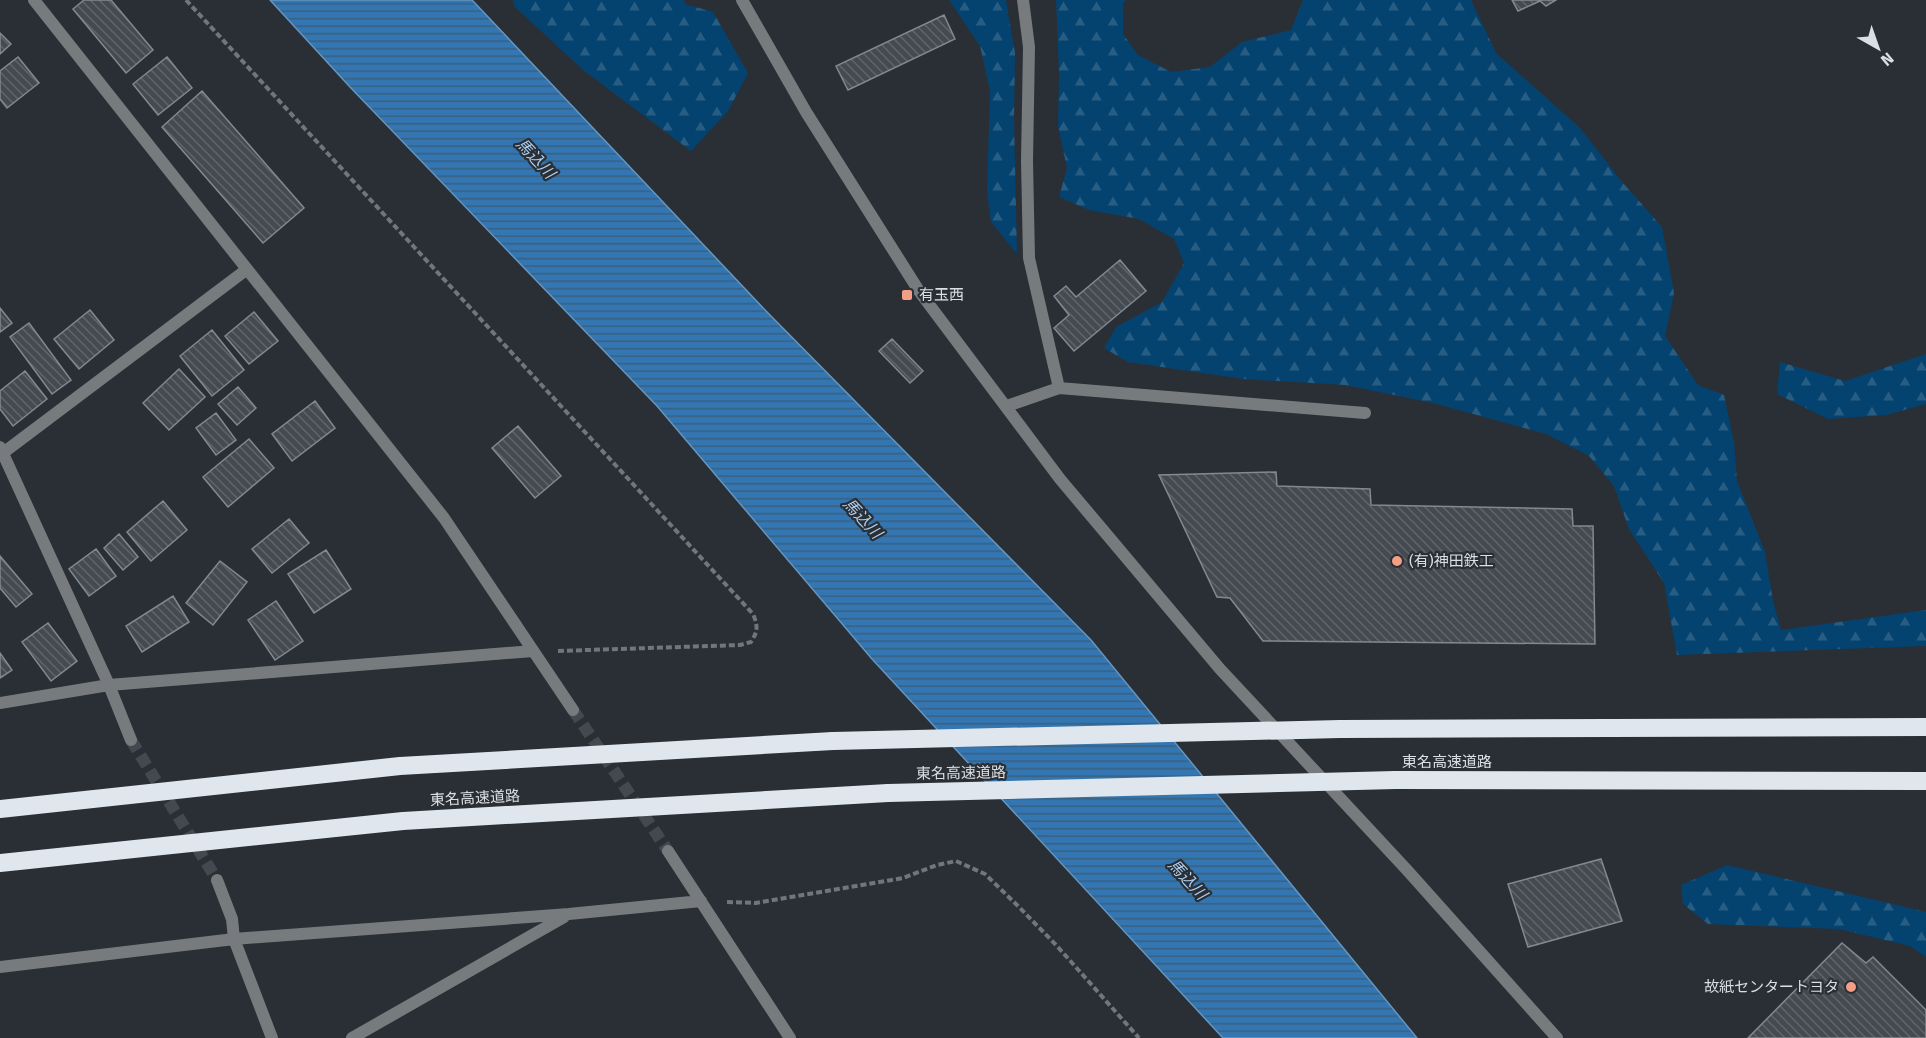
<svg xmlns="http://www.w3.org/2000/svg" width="1926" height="1038" viewBox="0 0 1926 1038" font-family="'Fira Sans','Noto Sans JP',sans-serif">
<defs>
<pattern id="forest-firs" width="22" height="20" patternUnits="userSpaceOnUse" patternTransform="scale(1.5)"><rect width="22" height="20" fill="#04426f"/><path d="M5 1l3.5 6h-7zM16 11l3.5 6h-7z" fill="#285d83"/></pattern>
<pattern id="water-rules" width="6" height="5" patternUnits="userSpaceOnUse" patternTransform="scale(1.5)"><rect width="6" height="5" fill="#3376b1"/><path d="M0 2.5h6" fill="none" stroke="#3a5f80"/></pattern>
<pattern id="building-back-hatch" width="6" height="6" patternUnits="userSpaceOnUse" patternTransform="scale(1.5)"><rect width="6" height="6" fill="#444a50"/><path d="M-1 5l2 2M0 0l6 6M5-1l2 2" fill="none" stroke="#5e6469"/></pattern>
</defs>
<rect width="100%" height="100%" fill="#292f35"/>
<!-- forest -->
<path fill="url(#forest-firs)" d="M513,0H684L685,4L713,12L748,73L728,111L691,151L583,70L514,6Z
M949,0H1006L1015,53L1014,119L1017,254L991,222L987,192L990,91L980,46Z
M1056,0H1126L1123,4V34L1138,55L1171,72L1210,67L1242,42L1291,30L1303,0H1471L1496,53L1580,128L1623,183L1662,227L1674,293L1665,336L1698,385L1724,395L1734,442L1737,481L1765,552L1773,601L1781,630L1926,610V646L1677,655L1664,583L1629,529L1614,486L1589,456L1546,434L1433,403L1345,385L1243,379L1128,362L1104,348L1116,327L1162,302L1184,263L1174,239L1139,219L1089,210L1059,197L1067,168L1058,126L1059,74Z
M1926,354V404L1886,415L1828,419L1777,394L1780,362L1845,381Z
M1727,865L1926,912V957L1910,946L1839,929L1708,924L1683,904L1681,885Z"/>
<!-- water -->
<path fill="url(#water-rules)" stroke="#6596c0" stroke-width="1.5" d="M270,0H472L766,311L1091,640L1417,1038H1223L872,659L657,406L350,87Z"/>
<!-- building -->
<path fill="url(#building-back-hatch)" stroke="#828990" stroke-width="1.5" d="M84,0H111L153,50L126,73L73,9Z
M1512,0H1556L1546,6L1540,1L1518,11Z
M944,15L955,39L848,90L836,66Z
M0,33L11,44L0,54Z
M18,57L39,83L7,108L0,99V71Z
M167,57L192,88L158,115L133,84Z
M202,91L304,208L263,243L162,127Z
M1120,260L1146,291L1074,351L1054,328L1069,315L1054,296L1066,286L1076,297Z
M0,308L12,323L0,332Z
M90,310L114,340L79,369L54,339Z
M254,312L278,341L249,364L225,336Z
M29,323L71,380L52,394L10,337Z
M212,330L244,370L212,396L180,356Z
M892,339L923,371L910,383L879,351Z
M179,369L205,397L169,430L143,403Z
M25,371L47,399L13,426L0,409V391Z
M238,387L256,408L237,425L218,404Z
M315,401L335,428L292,461L272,434Z
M216,413L236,440L216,455L196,428Z
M518,426L561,476L535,498L492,448Z
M249,439L274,468L228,507L203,477Z
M1276,472L1277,486L1370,489L1371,505L1572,509L1573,526H1593L1595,644L1263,641L1230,598L1217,597L1159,475Z
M163,501L187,530L151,561L127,532Z
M289,519L309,543L272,573L252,549Z
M119,534L138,557L123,570L104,548Z
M96,549L116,576L89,596L69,569Z
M326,550L351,589L314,613L288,574Z
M0,556L32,594L16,607L0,588Z
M220,561L247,582L213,625L186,603Z
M173,596L189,622L142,652L126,626Z
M276,601L303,641L275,660L248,620Z
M48,623L77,661L51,681L22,642Z
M0,653L12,670L0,678Z
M1601,859L1622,921L1528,947L1508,884Z
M1842,943L1866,963L1873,957L1926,1010V1038H1748Z"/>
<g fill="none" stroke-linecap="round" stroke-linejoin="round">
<!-- minor-tunnel -->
<path stroke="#44494f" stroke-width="12" stroke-dasharray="12 6" stroke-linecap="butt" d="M131,740L217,880"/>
<!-- tertiary-tunnel -->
<path stroke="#44494f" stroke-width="12" stroke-dasharray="12 6" stroke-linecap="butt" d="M573,710L668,851"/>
<!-- path -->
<path stroke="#70767b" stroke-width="4" stroke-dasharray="6 3" stroke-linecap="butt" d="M186,0L753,614C758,626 758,631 751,642L740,645L558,651
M727,902L756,903L903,878L937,865L956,861L985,874L1018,906L1057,946L1139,1038"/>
<!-- minor -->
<path stroke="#787b7e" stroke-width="12" d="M1059,388L1365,413
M1007,406L1059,388L1029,258L1027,161L1029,47L1023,0
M0,447L109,685L131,740
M3,453L246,270
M0,703L109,685L533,651
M668,851L790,1038
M217,880L232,919L234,939L272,1038
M0,967L234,939L569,914L701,901
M352,1038L564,917"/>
<!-- tertiary -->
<path stroke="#787b7e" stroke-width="12" d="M34,0L444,518L573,710
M742,0L806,112L919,291L1060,479L1220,669L1407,870L1557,1038"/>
<!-- motorway -->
<path stroke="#dfe6ee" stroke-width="18" d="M1340,729L1926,727
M1395,780L1926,781
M0,809L400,766L833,741
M0,863L403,821L888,793"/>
<!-- motorway-bridge -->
<path stroke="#dfe6ee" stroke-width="18" d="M833,741L1340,729
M888,793L1395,780"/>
</g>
<!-- markers -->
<g fill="#f39f85" stroke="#292f35" stroke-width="2">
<rect x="901" y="289" width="12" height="12" rx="3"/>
<circle cx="1397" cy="561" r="6"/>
<circle cx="1851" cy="987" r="6"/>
</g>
<g text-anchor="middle" stroke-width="4.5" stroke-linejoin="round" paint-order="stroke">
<!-- poi labels -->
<g font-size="15" fill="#dbdfe3" stroke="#292f35" text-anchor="start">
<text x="919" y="300">有玉西</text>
<text x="1409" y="566">(有)神田鉄工</text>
<text x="1839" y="992" text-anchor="end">故紙センタートヨタ</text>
</g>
<!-- street labels -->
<g font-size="15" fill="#dbdfe3" stroke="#292f35">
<text x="1447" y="767">東名高速道路</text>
<text transform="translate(961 773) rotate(-1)" y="5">東名高速道路</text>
<text transform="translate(475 798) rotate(-3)" y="5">東名高速道路</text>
</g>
<!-- water labels -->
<g font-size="16" font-style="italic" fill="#adceee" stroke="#292f35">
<text transform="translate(536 158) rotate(47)" y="6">馬込川</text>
<text transform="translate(863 518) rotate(47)" y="6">馬込川</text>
<text transform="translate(1188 879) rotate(47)" y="6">馬込川</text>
</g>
</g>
<!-- north arrow -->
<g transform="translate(1878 48) rotate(140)" stroke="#292f35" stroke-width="4.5" paint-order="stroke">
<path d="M0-4.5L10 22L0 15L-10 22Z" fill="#dbdfe3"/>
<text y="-9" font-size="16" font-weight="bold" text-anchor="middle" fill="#dbdfe3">N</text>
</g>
</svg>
